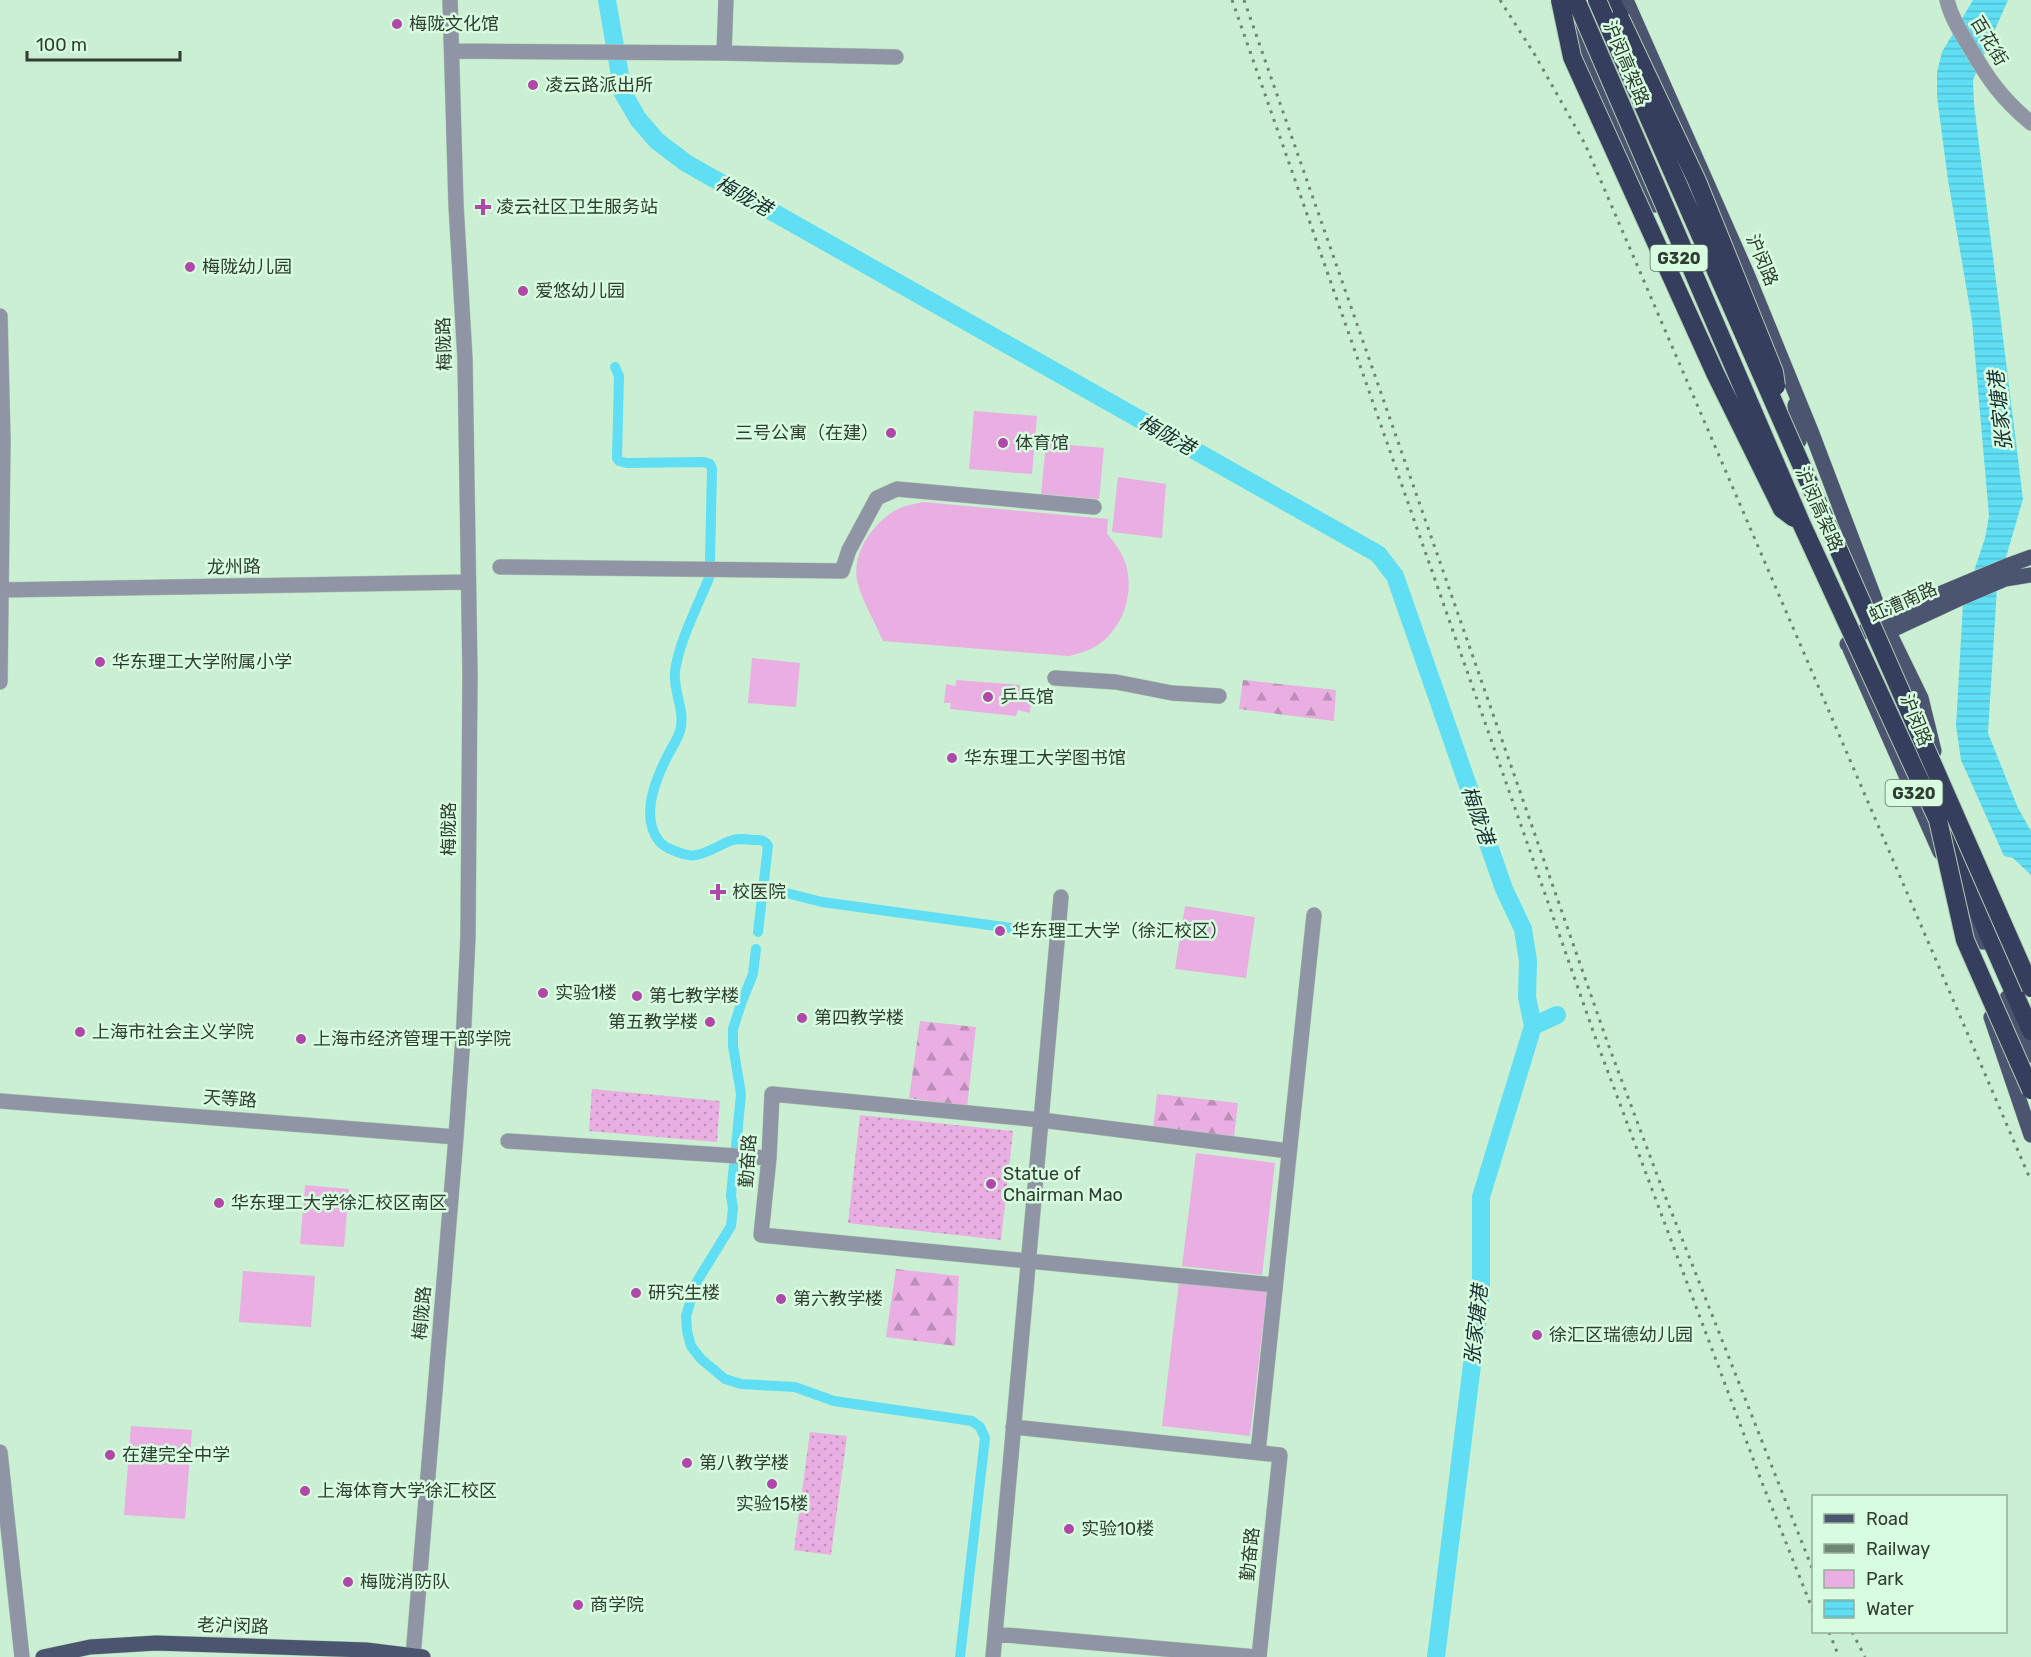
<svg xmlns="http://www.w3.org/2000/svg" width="2031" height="1657" viewBox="0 0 2031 1657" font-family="Rubik,'Noto Sans SC',sans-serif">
<defs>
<pattern id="green-dots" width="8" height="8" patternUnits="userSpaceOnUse" patternTransform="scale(1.5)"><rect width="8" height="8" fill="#e9aee2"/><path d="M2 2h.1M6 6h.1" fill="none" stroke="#bd8fb8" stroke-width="1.8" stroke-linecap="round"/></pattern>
<pattern id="forest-firs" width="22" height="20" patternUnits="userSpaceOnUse" patternTransform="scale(1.5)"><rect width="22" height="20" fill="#e9aee2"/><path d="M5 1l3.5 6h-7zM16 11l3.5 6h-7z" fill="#bd8fb8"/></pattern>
<pattern id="water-rules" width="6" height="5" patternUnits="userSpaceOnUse" patternTransform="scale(1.5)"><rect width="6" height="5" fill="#5fdef4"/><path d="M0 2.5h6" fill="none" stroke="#53bfd2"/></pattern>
</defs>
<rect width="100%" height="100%" fill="#cbefd2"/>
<!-- green -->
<path fill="url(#green-dots)" d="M592,1089L720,1101L717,1142L589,1131Z
M860,1115L1013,1131L1001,1240L848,1223Z
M810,1432L847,1436L831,1555L794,1550Z"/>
<!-- forest -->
<path fill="url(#forest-firs)" d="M1243,680L1336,690L1334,721L1239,709Z
M920,1021L976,1027L967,1107L909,1098Z
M1157,1094L1238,1103L1234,1137L1153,1128Z
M896,1269L959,1276L955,1346L886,1337Z"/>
<!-- pitch -->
<path fill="#e9aee2" d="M974,411L1037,416L1032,474L969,469Z
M1046,443L1104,448L1099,499L1041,494Z
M1118,477L1166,484L1162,538L1112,532Z
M923,502L1108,519L1107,534C1115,543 1123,554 1126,565C1135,596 1121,634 1091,649C1084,652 1076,654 1069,656L883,641C876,624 860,597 857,580C852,551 875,520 900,508C907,505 916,504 923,502Z
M752,658L800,663L796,707L748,703Z
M956,680L1020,685V689L1032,690L1030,713L1018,710L1016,716L950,709L951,703H944L946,684L956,686Z
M1185,906L1255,917L1246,978L1175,969Z
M1196,1153L1275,1163L1262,1275L1182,1266Z
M305,1185L349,1189L344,1247L300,1244Z
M243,1271L315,1276L311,1327L239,1322Z
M1179,1282L1267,1292L1250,1436L1162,1426Z
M131,1426L192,1430L185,1519L124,1515Z"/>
<!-- water -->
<path fill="url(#water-rules)" d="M1973,0H2008L1973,80L1974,104L2023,499L1997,588L1988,733L2018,808L2031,831V875L2013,858L2004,856L1961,760L1956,726L1963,604L1985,538L1989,516L1972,321L1948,180L1937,97V72L1942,52Z"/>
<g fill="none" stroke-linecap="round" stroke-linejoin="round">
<!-- canal -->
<path stroke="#5fdef4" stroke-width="10" d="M615,367L619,376L617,458L619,461L627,463L704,462L710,464L712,469L710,561
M709,578C698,605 678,644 675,672C673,692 686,712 680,731C677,741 670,750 666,759C654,783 641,818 659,841C662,845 666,847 670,849C678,852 688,857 696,855C709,853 719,845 730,841C737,838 745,839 753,840C760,840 764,839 768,846L758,932
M763,887L822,902L1011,928
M736,1147L741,1094L733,1046V1029L741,1004L753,974L756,949
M734,1165L731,1195L733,1208L731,1226L696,1283L686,1316L687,1331L691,1346L701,1359L725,1379L741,1384L795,1387L834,1401L972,1421L980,1427L985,1438L960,1657"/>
<!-- river -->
<path stroke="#5fdef4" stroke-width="18" d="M607,0L623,93L638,119L657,141L686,163L1378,554L1395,576L1504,889L1523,929L1528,961L1527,997L1533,1026
M1436,1657L1481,1292V1197L1533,1026L1557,1015"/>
<defs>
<path id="minor" d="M1947,0C1951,17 1960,31 1969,46C1988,79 2002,99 2031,123
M452,51L724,53L896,57
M724,53L726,0
M0,316L3,441L0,682
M500,567L842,571L849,550L877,498L897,489L1094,507
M0,590L468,582
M1055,678L1116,682L1172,693L1219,696
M0,1101L456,1137
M508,1141L769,1158
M1275,1285L761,1235L769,1158L772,1094L1041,1120L1289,1151
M1013,1427L1280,1455L1259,1657
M0,1452L22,1657
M1258,1452L1314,915
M995,1634L1256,1657
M413,1657L456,1137L464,1023L468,936L470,674L465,359L456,205L450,0
M993,1657L1061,897"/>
<path id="major" d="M1626,0L1747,274L1811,431L1882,618L1921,698L1934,751
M1566,11L1655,205
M1795,405L1799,441
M1879,636L1963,597L2005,579L2031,575
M1847,644L1882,618L2009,565L2031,557
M1850,649L1940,852
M1959,896L1983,942
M2007,998L2031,1055
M1991,1017L2031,1135
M43,1657L90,1647L156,1643L366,1650L423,1657"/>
<path id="highway" d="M1611,0L1620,18
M1946,838L2031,1031"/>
</defs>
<!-- minor casing -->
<use href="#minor" stroke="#accbb2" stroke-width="16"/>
<!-- major casing -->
<use href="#major" stroke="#accbb2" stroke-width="16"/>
<!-- highway casing -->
<use href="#highway" stroke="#accbb2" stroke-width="20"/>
<!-- minor -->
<use href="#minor" stroke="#9095a5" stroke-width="15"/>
<!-- major -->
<use href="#major" stroke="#4c5570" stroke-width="15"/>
<!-- highway -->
<use href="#highway" stroke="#353e5c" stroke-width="18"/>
<!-- rail -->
<path stroke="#6f8674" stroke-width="3" stroke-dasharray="3 6" stroke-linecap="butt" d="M1232,0L1599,1048L1761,1480L1814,1613
M1244,0L1608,1044L1662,1188L1814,1573
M1500,0L1535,55L1585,144L2031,1181
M1829,1632L1839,1657
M1852,1632L1865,1657"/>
<defs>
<path id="highway-bridge" d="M1560,0L1572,57L1715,373L1782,509L1794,518
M1576,0L1802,525L1938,820L1965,940L2031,1090
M1597,0L2031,988
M1620,18L1697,181L1774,372L1776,386"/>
</defs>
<!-- highway-bridge casing -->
<use href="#highway-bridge" stroke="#accbb2" stroke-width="20" stroke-linecap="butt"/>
<!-- highway-bridge -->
<use href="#highway-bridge" stroke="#353e5c" stroke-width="18"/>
</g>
<!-- markers -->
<g fill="#b147a9" stroke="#d8fcdf" stroke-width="2">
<circle cx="397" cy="24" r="6"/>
<circle cx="533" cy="85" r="6"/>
<path d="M480 198h6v6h6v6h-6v6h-6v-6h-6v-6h6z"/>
<circle cx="190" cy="267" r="6"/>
<circle cx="523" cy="291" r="6"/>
<circle cx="891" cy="433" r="6"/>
<circle cx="1003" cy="443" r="6"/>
<circle cx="100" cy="662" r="6"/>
<circle cx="988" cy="697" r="6"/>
<circle cx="952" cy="758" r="6"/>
<path d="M715 883h6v6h6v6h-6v6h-6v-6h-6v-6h6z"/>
<circle cx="1000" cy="931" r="6"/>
<circle cx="543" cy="993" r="6"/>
<circle cx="637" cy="996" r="6"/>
<circle cx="802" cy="1018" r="6"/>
<circle cx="710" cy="1022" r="6"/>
<circle cx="80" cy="1032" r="6"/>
<circle cx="301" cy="1039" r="6"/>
<circle cx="991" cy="1184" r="6"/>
<circle cx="219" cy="1203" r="6"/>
<circle cx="636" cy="1293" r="6"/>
<circle cx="781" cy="1299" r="6"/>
<circle cx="1537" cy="1335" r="6"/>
<circle cx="110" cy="1455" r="6"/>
<circle cx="687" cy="1463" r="6"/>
<circle cx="772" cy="1484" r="6"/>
<circle cx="305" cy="1491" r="6"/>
<circle cx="1069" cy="1529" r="6"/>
<circle cx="348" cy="1582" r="6"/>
<circle cx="578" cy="1605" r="6"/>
</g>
<g text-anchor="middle" stroke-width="5" stroke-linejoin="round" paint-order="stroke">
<!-- shield labels -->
<g fill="#d8fcdf" stroke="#627666" stroke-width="1.5">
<rect x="1650.5" y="245" width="57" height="26" rx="4.5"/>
<rect x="1885.5" y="780" width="57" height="26" rx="4.5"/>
</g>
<g font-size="16" font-weight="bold" fill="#2f3d32">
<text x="1679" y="264">G320</text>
<text x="1914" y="799">G320</text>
</g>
<!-- poi labels -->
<g font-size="18" fill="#2f3d32" stroke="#d8fcdf" text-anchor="start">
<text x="409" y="30">梅陇文化馆</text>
<text x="545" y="91">凌云路派出所</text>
<text x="496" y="213">凌云社区卫生服务站</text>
<text x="202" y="273">梅陇幼儿园</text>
<text x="535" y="297">爱悠幼儿园</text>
<text x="879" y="439" text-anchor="end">三号公寓（在建）</text>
<text x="1015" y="449">体育馆</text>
<text x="112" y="668">华东理工大学附属小学</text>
<text x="1000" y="703">乒乓馆</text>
<text x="964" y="764">华东理工大学图书馆</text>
<text x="732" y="898">校医院</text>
<text x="1012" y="937">华东理工大学（徐汇校区）</text>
<text x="555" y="999">实验1楼</text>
<text x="649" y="1002">第七教学楼</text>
<text x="814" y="1024">第四教学楼</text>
<text x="698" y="1028" text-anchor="end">第五教学楼</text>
<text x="92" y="1038">上海市社会主义学院</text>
<text x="313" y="1045">上海市经济管理干部学院</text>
<text x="1003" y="1180">Statue of<tspan x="1003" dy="21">Chairman Mao</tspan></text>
<text x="231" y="1209">华东理工大学徐汇校区南区</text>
<text x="648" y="1299">研究生楼</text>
<text x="793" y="1305">第六教学楼</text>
<text x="1549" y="1341">徐汇区瑞德幼儿园</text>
<text x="122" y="1461">在建完全中学</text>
<text x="699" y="1469">第八教学楼</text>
<text x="317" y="1497">上海体育大学徐汇校区</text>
<text x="772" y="1510" text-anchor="middle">实验15楼</text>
<text x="1081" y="1535">实验10楼</text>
<text x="360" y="1588">梅陇消防队</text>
<text x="590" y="1611">商学院</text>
</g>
<!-- street labels -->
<g font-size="18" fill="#2f3d32" stroke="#d8fcdf">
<text transform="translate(1989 41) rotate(59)" y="6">百花街</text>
<text transform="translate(1626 63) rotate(67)" y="6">沪闵高架路</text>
<text transform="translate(1762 260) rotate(67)" y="6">沪闵路</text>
<text transform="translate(444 344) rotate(-92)" y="6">梅陇路</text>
<text transform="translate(1819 509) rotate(66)" y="6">沪闵高架路</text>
<text transform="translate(234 567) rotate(-1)" y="6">龙州路</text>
<text transform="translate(1903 602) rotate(-24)" y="6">虹漕南路</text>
<text transform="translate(1916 720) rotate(68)" y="6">沪闵路</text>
<text transform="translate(449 829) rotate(-90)" y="6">梅陇路</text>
<text transform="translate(230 1099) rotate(4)" y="6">天等路</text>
<text transform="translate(748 1161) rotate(-86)" y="6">勤奋路</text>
<text transform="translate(422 1313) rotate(-85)" y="6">梅陇路</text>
<text transform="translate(1250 1554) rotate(-84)" y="6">勤奋路</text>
<text transform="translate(233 1626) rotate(2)" y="6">老沪闵路</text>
</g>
<!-- water labels -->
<g font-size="20" font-style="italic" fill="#172e32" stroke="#d8fcdf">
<text transform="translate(744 196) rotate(29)" y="7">梅陇港</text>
<text transform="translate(2000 411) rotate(-96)" y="7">张家塘港</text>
<text transform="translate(1167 435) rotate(29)" y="7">梅陇港</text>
<text transform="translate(1478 815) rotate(71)" y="7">梅陇港</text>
<text transform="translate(1476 1325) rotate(-84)" y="7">张家塘港</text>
</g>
</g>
<!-- legend -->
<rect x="1812" y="1495" width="195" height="138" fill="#d8fcdf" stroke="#94b09a" stroke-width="1.5"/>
<rect x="1824" y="1514" width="30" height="9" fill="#4c5570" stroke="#94b09a" stroke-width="1.5"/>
<text x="1866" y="1525" font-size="18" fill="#2f3d32">Road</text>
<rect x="1824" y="1544" width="30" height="9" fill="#6f8674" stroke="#94b09a" stroke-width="1.5"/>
<text x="1866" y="1555" font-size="18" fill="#2f3d32">Railway</text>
<rect x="1824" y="1570" width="30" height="18" fill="#e9aee2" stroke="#94b09a" stroke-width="1.5"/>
<text x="1866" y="1585" font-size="18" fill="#2f3d32">Park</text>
<rect x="1824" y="1600" width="30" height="18" fill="url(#water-rules)" stroke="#94b09a" stroke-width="1.5"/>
<text x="1866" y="1615" font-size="18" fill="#2f3d32">Water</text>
<!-- scale -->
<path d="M27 51v9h153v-9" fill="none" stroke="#2f3d32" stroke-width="3"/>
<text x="36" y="51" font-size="18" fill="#2f3d32" stroke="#d8fcdf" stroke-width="4.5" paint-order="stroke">100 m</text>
</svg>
